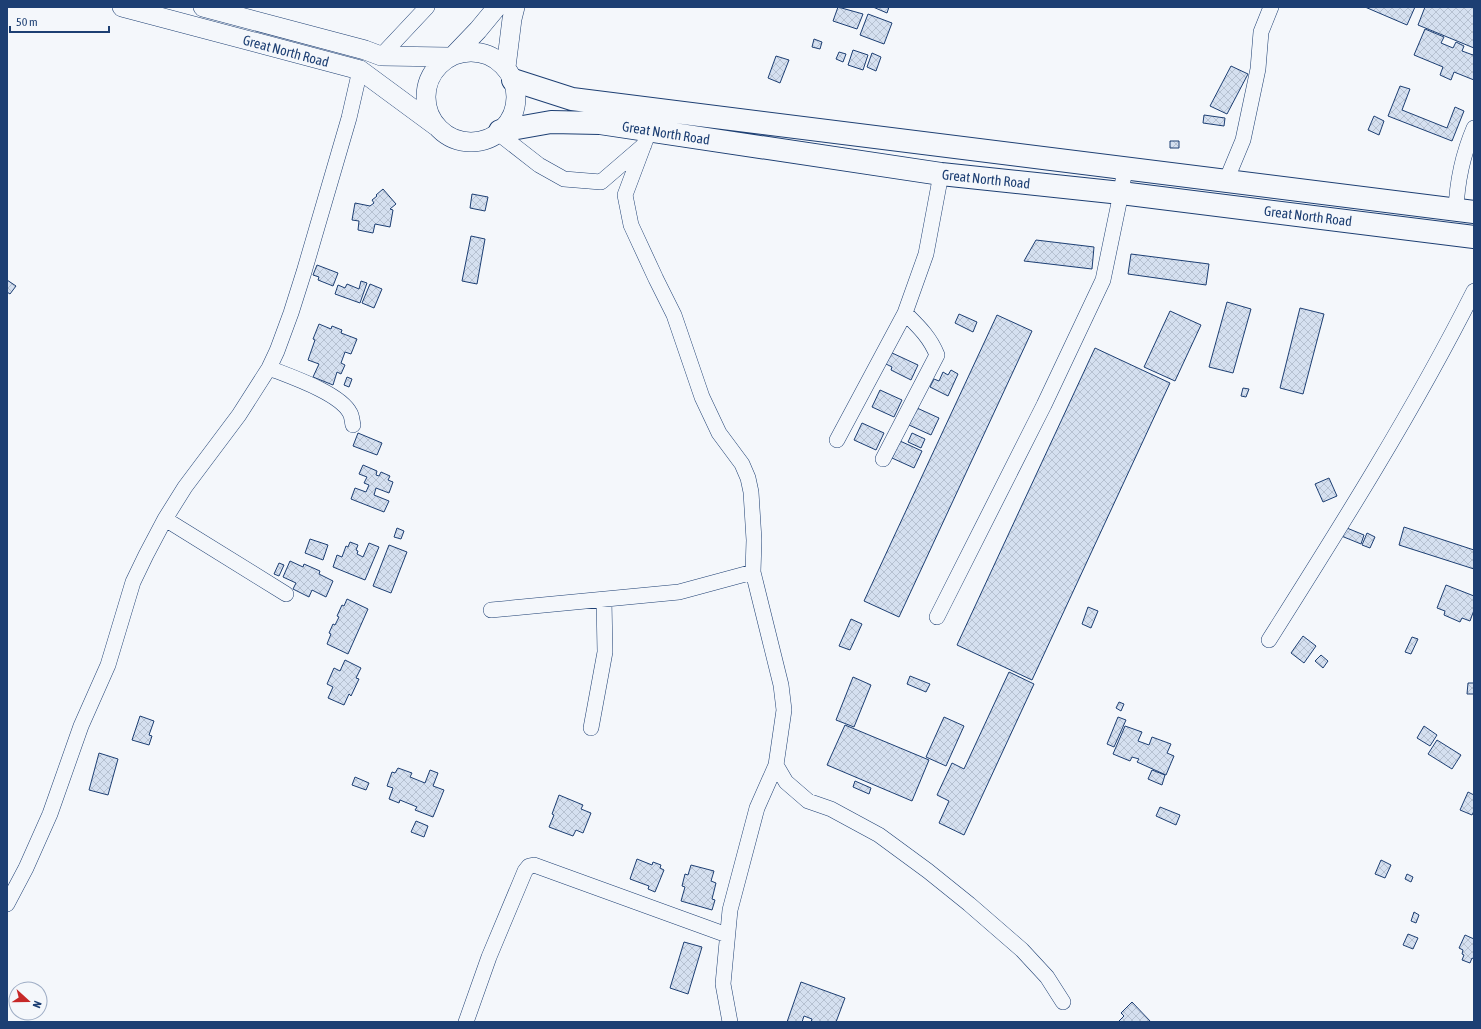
<svg xmlns="http://www.w3.org/2000/svg" width="1481" height="1029" viewBox="0 0 1481 1029" font-family="'Asap Condensed',sans-serif">
<defs>
<pattern id="building-cross-hatch" width="8" height="8" patternUnits="userSpaceOnUse"><rect width="8" height="8" fill="#d5e0f0"/><path d="M0 0l8 8M0 8l8-8" fill="none" stroke="#b6c1d1"/></pattern>
</defs>
<rect width="100%" height="100%" fill="#f4f7fb"/>
<!-- building -->
<path fill="url(#building-cross-hatch)" stroke="#1d3f73" d="M838,7L863,14L857,29L833,21Z
M873,7H889L887,13Z
M1365,7H1415L1407,25Z
M1425,7H1474V48L1418,25Z
M868,14L892,23L884,44L860,35Z
M1425,29L1444,37L1441,43L1453,48L1456,42L1464,46L1462,51L1473,55L1474,52V80L1454,72L1451,80L1440,75L1443,67L1414,55Z
M814,39L822,42L820,49L812,47Z
M853,50L868,55L863,70L848,65Z
M839,52L846,54L843,62L836,59Z
M872,53L881,57L876,71L867,67Z
M776,56L789,60L780,83L768,78Z
M1231,66L1248,74L1227,114L1210,106Z
M1400,86L1410,89L1402,110L1447,128L1455,107L1464,111L1452,141L1388,116Z
M1204,115L1225,118L1224,126L1203,123Z
M1374,116L1384,121L1379,135L1368,130Z
M1170,141H1179V148H1170Z
M383,189L396,204L390,209L393,210L390,227L375,224L373,233L358,230L359,221L352,220L355,203L370,206L374,203L372,200L377,196L376,195Z
M472,194L488,197L485,211L470,208Z
M471,236L485,239L477,284L462,281Z
M1036,240L1094,247L1092,269L1024,261Z
M1131,254L1209,264L1206,285L1128,274Z
M317,265L338,273L333,286L318,280L319,277L313,275Z
M7,280L16,286L10,294L7,292Z
M361,281L367,283L360,303L335,294L338,285L345,288L347,284L359,289Z
M370,284L382,289L374,308L362,303Z
M1227,302L1251,309L1233,373L1209,367Z
M1300,308L1324,314L1303,394L1280,388Z
M1170,311L1201,325L1175,381L1144,367Z
M959,314L977,322L973,332L955,323Z
M997,315L1032,331L899,617L864,601Z
M319,324L331,329L332,326L342,330L341,333L357,339L351,354L345,352L341,363L345,365L341,374L337,372L333,385L313,377L319,364L308,360L315,340L313,339Z
M1095,348L1170,383L1032,680L957,645Z
M890,352L918,365L911,380L891,370L892,367L884,363Z
M951,370L958,374L948,396L930,387L934,379L939,381L943,372L948,375Z
M347,377L352,379L349,387L344,385Z
M1243,388L1249,389L1246,397L1241,396Z
M880,390L902,400L894,417L872,407Z
M917,408L939,418L931,435L909,425Z
M862,423L884,433L876,450L854,440Z
M358,433L382,443L377,455L353,446Z
M912,433L925,439L921,448L908,442Z
M900,441L922,451L914,468L892,458Z
M363,465L377,471L376,475L379,476L381,472L390,476L388,480L393,482L389,493L376,488L374,495L389,501L384,512L351,499L355,488L366,492L369,485L364,483L367,477L359,474Z
M1329,478L1337,496L1323,502L1315,484Z
M1342,526L1364,535L1361,544L1339,535Z
M1404,527L1474,550V569L1399,545Z
M397,528L404,531L401,539L394,537Z
M1367,533L1375,537L1370,548L1362,545Z
M310,539L328,545L323,560L305,553Z
M350,542L358,545L356,550L358,551L357,554L363,557L369,543L379,547L365,580L333,567L337,555L342,557L346,546L348,547Z
M389,545L407,552L391,593L373,586Z
M290,561L303,567L304,564L320,571L319,574L333,581L326,597L312,590L309,597L293,589L296,583L283,577Z
M279,563L284,565L279,576L274,574Z
M1446,585L1474,596V610L1470,621L1462,618L1460,622L1444,615L1445,611L1437,608Z
M347,599L368,609L348,654L327,644L331,634L329,633L333,624L335,625L339,617L337,616L342,605L344,606Z
M1088,607L1098,611L1091,628L1082,624Z
M851,619L862,624L850,650L839,646Z
M1303,636L1316,646L1304,663L1291,653Z
M1412,637L1418,639L1411,654L1405,652Z
M1321,655L1328,661L1323,668L1315,661Z
M345,660L361,668L356,678L359,679L351,696L349,694L344,705L328,698L333,687L327,684L334,668L340,671Z
M1009,672L1034,684L964,835L939,823L949,801L937,795L952,763L964,769Z
M910,676L930,684L926,692L907,684Z
M853,677L871,685L854,727L836,720Z
M1468,683H1474V694H1467Z
M1119,702L1124,704L1121,711L1116,708Z
M140,716L154,721L149,735L152,736L149,745L132,740Z
M944,717L964,726L946,766L926,757Z
M1118,717L1126,720L1114,747L1107,744Z
M845,725L929,760L912,801L827,765Z
M1125,726L1142,732L1138,741L1149,745L1152,737L1171,744L1167,753L1174,756L1166,775L1137,762L1139,759L1132,757L1130,761L1113,754Z
M1424,726L1437,735L1430,746L1417,738Z
M1437,740L1461,755L1452,769L1428,754Z
M99,753L118,759L108,795L89,790Z
M398,768L412,773L410,777L425,783L430,770L438,773L433,786L444,790L433,817L415,810L417,807L400,800L399,803L389,799L393,788L387,786L392,772L395,773Z
M1152,770L1165,775L1162,785L1148,779Z
M355,777L369,783L366,790L352,785Z
M855,781L871,788L869,794L853,787Z
M1468,792L1474,795V811L1472,815L1460,810Z
M559,795L583,805L581,809L591,813L583,833L576,830L573,836L549,827L554,815L552,814Z
M1160,807L1180,815L1176,825L1156,816Z
M416,821L428,826L424,837L411,832Z
M637,859L652,865L653,862L661,865L660,868L664,870L655,892L648,889L649,886L630,879Z
M1381,860L1391,865L1385,878L1375,874Z
M691,865L714,871L711,881L716,883L712,899L715,900L712,910L681,901L685,887L682,886L685,874L688,875Z
M1407,874L1413,877L1411,882L1405,879Z
M1414,912L1419,915L1416,923L1411,921Z
M1408,934L1418,938L1413,949L1403,945Z
M1465,935L1474,939V959L1472,958L1470,963L1462,960L1464,955L1462,954L1463,950L1459,948Z
M684,942L702,947L688,994L670,988Z
M801,982L845,998L836,1022H811L812,1019L804,1016L802,1022H787Z
M1132,1002L1151,1022H1118L1124,1016L1121,1013Z"/>
<g fill="none" stroke-linecap="round" stroke-linejoin="round">
<defs>
<path id="minor" d="M381,56L427,7
M649,131L625,195L631,225L656,279L674,315L702,397L719,433L742,464L748,478L751,492L754,540L753,572L781,685L784,710L776,765L757,808L730,910L723,984L730,1022
M498,133L539,165L564,179L601,182L644,145
M1226,181L1243,140L1258,69L1261,32L1271,7
M1456,210C1457,182 1463,154 1474,128
M269,368C289,376 340,393 350,413C352,416 352,421 353,425
M837,440L905,313L926,254L941,174
M883,459L937,355C930,337 918,326 905,313
M165,519L286,594
M491,610L679,592L753,572
M937,617L1044,405L1103,280L1121,193L1125,168
M1269,640C1341,526 1413,412 1474,291
M591,728L605,652L604,600
M776,765L786,782L808,801L831,809L879,835L928,871L969,904L1022,950L1047,977L1063,1002
M7,904L26,868L50,814L81,726L108,665L133,582L146,555L165,519L185,487L239,415L269,368L277,351L291,313L304,272L349,118L360,70
M466,1022L489,957L525,871L529,866L534,865L727,935"/>
<path id="major" d="M122,7L360,70L436,126
M203,7L365,50L381,56L449,57
M426 97a45 45 0 1 1 90 0a45 45 0 1 1-90 0Z
M455,54L478,30L497,7
M506,67L512,19L515,7"/>
<path id="highway" d="M513,80L572,99L1474,212
M500,131L551,122L600,123L941,174L1121,193L1474,237"/>
</defs>
<!-- minor casing -->
<use href="#minor" stroke="#1d3f73" stroke-width="16"/>
<!-- major casing -->
<use href="#major" stroke="#1d3f73" stroke-width="20"/>
<!-- highway casing -->
<use href="#highway" stroke="#1d3f73" stroke-width="24"/>
<!-- minor -->
<use href="#minor" stroke="#f4f7fb" stroke-width="15"/>
<!-- major -->
<use href="#major" stroke="#f4f7fb" stroke-width="19"/>
<!-- highway -->
<use href="#highway" stroke="#f4f7fb" stroke-width="22"/>
</g>
<g text-anchor="middle" stroke-width="3" stroke-linejoin="round" paint-order="stroke">
<!-- street labels -->
<g font-size="14" fill="#1d3f73" stroke="#f4f7fb">
<text transform="translate(286 51) rotate(15)" y="5">Great North Road</text>
<text transform="translate(666 133) rotate(9)" y="5">Great North Road</text>
<text transform="translate(986 179) rotate(6)" y="5">Great North Road</text>
<text transform="translate(1308 216) rotate(7)" y="5">Great North Road</text>
</g>
</g>
<!-- border -->
<rect width="1481" height="1029" fill="none" stroke="#1d3f73" stroke-width="16"/>
<!-- north arrow -->
<g transform="translate(28 1001) rotate(111)"><circle r="19" fill="#f4f7fb" stroke="#9eadc5"/>
<path d="M0-3L7 15L0 10L-7 15Z" fill="#c62828"/>
<text y="-6" font-size="11" font-weight="bold" text-anchor="middle" fill="#1d3f73">N</text>
</g>
<!-- scale -->
<path d="M10 26v6h99v-6" fill="none" stroke="#1d3f73" stroke-width="2"/>
<text x="16" y="26" font-size="12" fill="#1d3f73" stroke="#f4f7fb" stroke-width="3" paint-order="stroke">50 m</text>
</svg>
